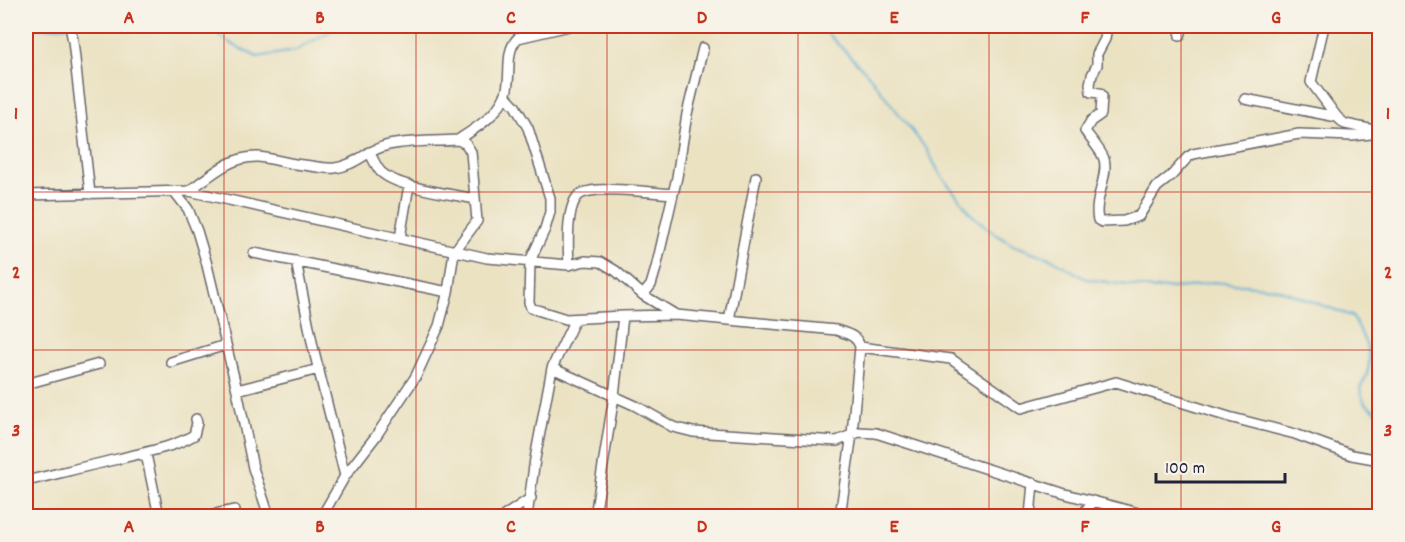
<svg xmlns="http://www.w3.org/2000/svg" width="1405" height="542" viewBox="0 0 1405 542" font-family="Dekko,sans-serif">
<rect width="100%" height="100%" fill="#f7f3e8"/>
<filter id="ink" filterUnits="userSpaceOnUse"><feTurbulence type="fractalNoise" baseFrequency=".0167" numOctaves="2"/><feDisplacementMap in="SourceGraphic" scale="12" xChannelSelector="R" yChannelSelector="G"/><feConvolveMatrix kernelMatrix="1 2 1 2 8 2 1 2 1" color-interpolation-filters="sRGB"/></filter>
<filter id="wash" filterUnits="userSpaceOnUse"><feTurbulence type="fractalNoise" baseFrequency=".008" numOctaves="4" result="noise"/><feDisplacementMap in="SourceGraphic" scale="24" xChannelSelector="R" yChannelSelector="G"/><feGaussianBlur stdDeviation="1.35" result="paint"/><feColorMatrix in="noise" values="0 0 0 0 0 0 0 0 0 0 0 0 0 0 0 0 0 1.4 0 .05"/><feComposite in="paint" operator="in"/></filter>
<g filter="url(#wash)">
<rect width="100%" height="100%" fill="#ebe2c2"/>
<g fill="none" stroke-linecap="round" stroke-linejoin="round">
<!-- stream -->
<path stroke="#55abd1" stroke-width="2" d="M207,26L230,43L257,57L295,51L339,26
M820,26L867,73L927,150L940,174L972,215L991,231L1013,245L1052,259L1086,279L1153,289L1188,287L1213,282L1275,288L1352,316C1366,341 1378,361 1360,388L1364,402L1380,415
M26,30L67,26"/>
</g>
</g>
<g filter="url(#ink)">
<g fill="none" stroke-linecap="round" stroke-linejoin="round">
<defs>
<path id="minor" d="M70,26L73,41L90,194
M1107,26L1105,39L1097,54V65L1092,75L1090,84L1091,92L1100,93L1102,96L1101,114L1091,121L1085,131C1090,138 1102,152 1104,159C1109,176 1093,200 1098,220L1102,222L1124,221L1139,216L1157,187L1172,175L1188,157L1193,154L1299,134L1352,136L1380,133
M1324,26L1311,82L1337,117L1345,124L1374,130
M1180,36L1183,26
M505,95L515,106L528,128L550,198V212L545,229L530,261L529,302L531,308L566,319L623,316L676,315
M1245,99L1337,117
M458,140C476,128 495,117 505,96C513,78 503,52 518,38L569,26
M369,152C373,158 376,167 381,172C398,188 452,194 475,199
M174,191L188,209L197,231L206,261L237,390L253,468L269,516
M189,191C210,176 230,156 258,157C272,158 288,164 303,165C314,166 324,169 335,168C354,166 366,151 385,146C408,140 434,142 458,140L466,144L471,152L477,221L454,252L448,292L439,326L416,376L376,436L345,476L322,516
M26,195L189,191L487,258L569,265L585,261L601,262L616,271L643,295L676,315L836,330C847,334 857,335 860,347L852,434L840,516
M400,238L409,185
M254,253L448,292
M296,261L313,347L345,476
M569,265C568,248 566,211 577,197C588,183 655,193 673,194
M643,295L651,285L656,268L677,177L687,114L703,48
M729,320L756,177
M860,347L951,359L1021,408L1116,382L1229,417L1295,434L1352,455L1380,460
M171,362L226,345
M552,368L636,406L673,427L693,432L837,441L859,432L876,433L1062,493L1150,516
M26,384L99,364
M237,390L319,369
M142,455L147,459L159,516
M26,481C56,474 87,466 118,459C144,452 170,449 194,435L197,423L196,419
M206,516L235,510
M504,516L531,498
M527,516L535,459L552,368L575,319
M595,516L614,396L623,316
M1030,516L1033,483
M1081,516L1093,502"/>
</defs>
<!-- minor casing -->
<use href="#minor" stroke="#68656a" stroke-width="12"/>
<!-- minor -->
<use href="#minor" stroke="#fff" stroke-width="9"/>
</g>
</g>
<!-- grid -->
<path fill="none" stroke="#c8321e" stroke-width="1.5" stroke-opacity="0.55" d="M224,26V516M416,26V516M607,26V516M798,26V516M989,26V516M1181,26V516M26,192H1380M26,350H1380"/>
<!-- margin -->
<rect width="1405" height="542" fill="none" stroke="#f7f3e8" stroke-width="66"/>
<!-- scale -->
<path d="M1156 473v9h129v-9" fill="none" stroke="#22223b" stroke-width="3"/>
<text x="1165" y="473" font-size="18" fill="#22223b" stroke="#f7f3e8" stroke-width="4.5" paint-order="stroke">100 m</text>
<rect x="33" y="33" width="1339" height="476" fill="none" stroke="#c8321e" stroke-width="2"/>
<g font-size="20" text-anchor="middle" font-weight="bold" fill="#c8321e">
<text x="129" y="23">A</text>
<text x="320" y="23">B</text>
<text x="511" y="23">C</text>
<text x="702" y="23">D</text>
<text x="894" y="23">E</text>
<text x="1085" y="23">F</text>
<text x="1276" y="23">G</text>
<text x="16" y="119">1</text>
<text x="1388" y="119">1</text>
<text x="16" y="278">2</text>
<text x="1388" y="278">2</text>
<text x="16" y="436">3</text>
<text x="1388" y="436">3</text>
<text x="129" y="532">A</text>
<text x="320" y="532">B</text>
<text x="511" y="532">C</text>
<text x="702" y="532">D</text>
<text x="894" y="532">E</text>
<text x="1085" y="532">F</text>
<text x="1276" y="532">G</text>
</g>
</svg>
